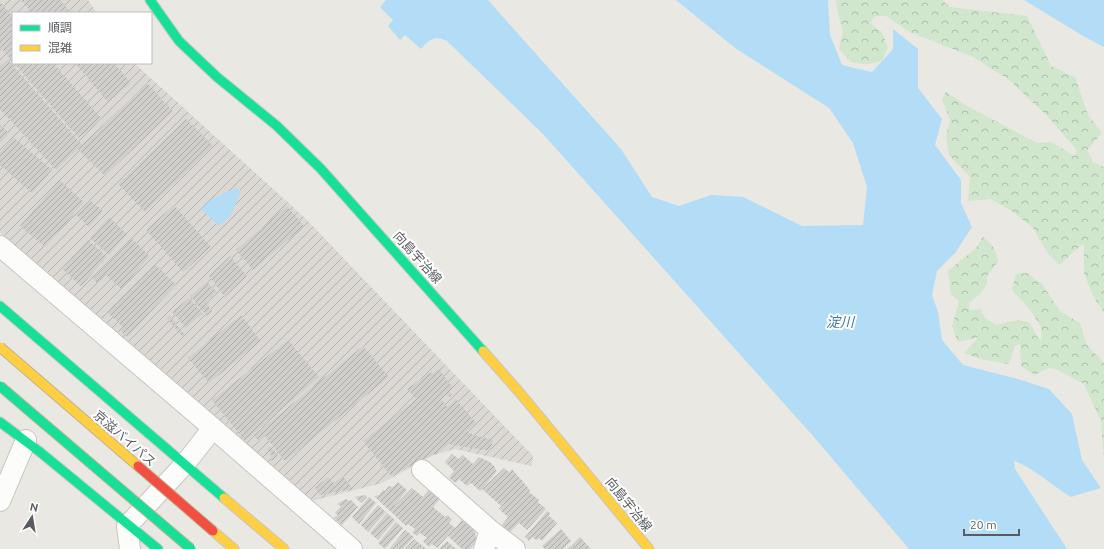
<svg xmlns="http://www.w3.org/2000/svg" width="1104" height="549" viewBox="0 0 1104 549" font-family="Ubuntu,'Noto Sans JP',sans-serif">
<defs>
<pattern id="industrial-furrows" width="10" height="10" patternUnits="userSpaceOnUse"><rect width="10" height="10" fill="#dcd9d5"/><path d="M-1 1l2-2M0 10L10 0M9 11l2-2" fill="none" stroke="#b5b3b0"/></pattern>
<pattern id="forest-crowns" width="20" height="18" patternUnits="userSpaceOnUse"><rect width="20" height="18" fill="#d0e6cd"/><path d="M2 6a3 3 0 1 1 6 0M12 15a3 3 0 1 1 6 0" fill="none" stroke="#acbeaa"/></pattern>
<pattern id="building-hatch" width="6" height="6" patternUnits="userSpaceOnUse"><rect width="6" height="6" fill="#d1cfcc"/><path d="M-1 1l2-2M0 6l6-6M5 7l2-2" fill="none" stroke="#acaba9"/></pattern>
</defs>
<rect width="100%" height="100%" fill="#e9e8e2"/>
<!-- industrial -->
<path fill="url(#industrial-furrows)" d="M0,0H88L97,13H13V63H134L304,217L533,456L532,466L455,449L434,455L382,483L312,501L0,233Z"/>
<!-- forest -->
<path fill="url(#forest-crowns)" d="M836,0H942L950,7L1027,16L1051,66L1075,77L1088,115L1102,133L1087,150L1093,162L1104,167V313L1093,296L1084,273V244L1074,251L1060,265L1048,254L1033,228L1013,212L991,199L968,201L970,177L949,155L946,136L950,120L942,99L946,92L967,106L1037,143L1051,142L1075,156L1077,150L1047,116L1008,79L973,57L910,32L886,16H876L870,23L882,32L888,48L881,61L869,64L852,63L839,49L843,32L837,9Z
M983,237C993,243 996,251 998,262L987,276V283L981,293L969,303V310L980,309L985,318L997,325C1007,323 1024,316 1031,325C1036,332 1034,336 1042,341L1041,327L1031,311L1012,290L1016,274L1027,273L1042,284L1060,311L1080,323L1087,345L1104,363V460L1101,421L1084,384L1056,369L1048,368L1035,375L1021,366L1020,344L1015,345L1009,364L980,359L964,353L979,337L958,342L952,326L959,301L951,294L948,271L976,248Z"/>
<!-- water -->
<path fill="#b3ddf6" d="M386,0H488L621,149L652,197L679,206L711,195L743,197L802,226L863,225L867,187L853,143L829,108L735,48L676,0H828L830,35L842,65L872,72L893,49V29L918,49V88L942,119L935,145L961,180V203L972,227L955,253L937,271L932,295L938,312L942,340L963,365L1018,379L1049,389L1072,414L1082,460L1101,488L1071,497C1052,486 1035,468 1014,461L1015,469L1067,549H909L813,436L543,134L447,41C435,35 429,39 421,49L405,35L400,40L388,26L393,20L380,7Z
M1024,0H1104V47L1083,36Z
M236,188L241,191L230,217L219,226L201,209L213,198Z"/>
<!-- building -->
<path fill="url(#building-hatch)" d="M21,0H60L71,13H32Z
M0,2L13,17V62L0,47Z
M8,60L82,145L147,83L173,111L105,176L78,149L56,170L0,109V66Z
M14,63H53L102,119L79,138Z
M75,63H114L131,83L108,102Z
M186,119L213,146L145,212L118,184Z
M0,125L9,133L0,143Z
M13,137L52,170L32,193L0,165V153Z
M59,180L84,202L45,247L20,226Z
M90,200L103,211L89,227L76,215Z
M174,205L211,247L183,272L146,230Z
M287,206L304,226L253,270L236,250Z
M109,217L127,234L109,255L90,238Z
M132,239L150,256L121,289L105,274L97,283L93,279Z
M88,240L107,257L81,286L62,269Z
M230,256L247,276L225,297L209,276Z
M155,264L176,285L127,337L120,331L123,327L107,312Z
M207,282L217,292L206,302L212,311L207,316L190,296Z
M189,298L203,313L186,328L172,312Z
M241,315L261,341L209,383L188,358Z
M170,316L185,335L183,337L167,319Z
M288,340L319,377L245,441L212,400Z
M363,346L389,377L285,461L265,436L259,442L254,435Z
M439,369L453,388L449,391L452,395L449,397L446,394L441,399L447,407L456,399L476,423L467,431L473,435L493,440L490,451L449,444L440,451L391,476L363,441L416,399L407,389L431,372L432,374Z
M270,446L278,455L272,461L270,458L272,456L267,449Z
M452,454L459,459L463,455L473,464L479,457L490,462L495,467V469L497,471L483,488L504,468L509,472L512,469L530,490L529,492L539,500L538,502L546,509L527,530L519,523L509,533L501,526L513,511L508,517L499,509L506,501L501,506L482,489L480,491L471,483L467,486L459,479L456,483L449,478L454,471L445,462Z
M343,476L353,489L320,495L315,488L328,477L334,483Z
M398,482L407,490L394,506L412,488L423,497L429,489L440,499L433,507L445,517L447,515L452,519L449,523L455,528L437,548L432,544L429,547L423,541L427,538L420,533L417,536L412,532L415,529L408,524L406,526L374,496L379,495L383,490L385,491L389,486L393,487Z
M365,495L367,497L361,503L355,497Z
M369,497L376,503L359,524L352,517Z
M346,499L349,501L351,500L358,507L342,525L334,518L338,515L335,513L341,506L337,504Z
M378,505L386,512L368,532L361,525Z
M547,511L550,513L549,516L557,523L542,541L539,538L537,540L532,537L529,541L525,537Z
M387,513L395,520L378,540L370,533Z
M463,519L474,528L477,542L470,549H462L448,536Z
M396,522L403,528L385,549L378,543Z
M561,529L571,541L563,549H545L542,546Z
M405,530L414,537L403,549H389Z
M580,537L591,549H567L573,544Z
M414,539L424,547L426,549H405Z
M447,541L456,549H439Z"/>
<g fill="none" stroke-linecap="round" stroke-linejoin="round">
<defs>
<path id="street" d="M0,246L213,428L352,549
M422,470L490,530L515,549
M0,501L26,440
M130,549L127,526L184,465L213,428
M484,549L490,530"/>
<path id="fast" d="M150,0L179,41L217,77L277,126L321,169L483,351
M0,306L224,498
M0,422L40,452L158,549"/>
<path id="slow" d="M483,351L520,393L649,549
M224,498L284,549
M213,531L234,549"/>
</defs>
<!-- street casing -->
<use href="#street" stroke="#c5c5c3" stroke-width="22"/>
<!-- fast casing -->
<use href="#fast" stroke="#c5c6c4" stroke-width="11"/>
<!-- slow casing -->
<use href="#slow" stroke="#c5c6c4" stroke-width="11"/>
<!-- street -->
<use href="#street" stroke="#fcfcfb" stroke-width="20"/>
<!-- fast -->
<use href="#fast" stroke="#16e098" stroke-width="9"/>
<!-- slow -->
<use href="#slow" stroke="#ffcf43" stroke-width="9"/>
<defs>
<path id="fast-bridge" d="M0,386L191,549"/>
<path id="slow-bridge" d="M0,347L138,466"/>
<path id="jam-bridge" d="M138,466L213,531"/>
</defs>
<!-- fast-bridge casing -->
<use href="#fast-bridge" stroke="#c0b090" stroke-width="11" stroke-linecap="butt"/>
<!-- slow-bridge casing -->
<use href="#slow-bridge" stroke="#c0b090" stroke-width="11" stroke-linecap="butt"/>
<!-- jam-bridge casing -->
<use href="#jam-bridge" stroke="#c0b090" stroke-width="11" stroke-linecap="butt"/>
<!-- fast-bridge -->
<use href="#fast-bridge" stroke="#16e098" stroke-width="9"/>
<!-- slow-bridge -->
<use href="#slow-bridge" stroke="#ffcf43" stroke-width="9"/>
<!-- jam-bridge -->
<use href="#jam-bridge" stroke="#f24e42" stroke-width="9"/>
</g>
<g text-anchor="middle" stroke-width="4" stroke-linejoin="round" paint-order="stroke">
<!-- street labels -->
<g font-size="13" fill="#585c61" stroke="#fff">
<text transform="translate(418 257) rotate(48)" y="5">向島宇治線</text>
<text transform="translate(125 438) rotate(41)" y="5">京滋バイパス</text>
<text transform="translate(629 504) rotate(51)" y="5">向島宇治線</text>
</g>
<!-- water labels -->
<g font-size="14" font-style="italic" fill="#3a78b1" stroke="#fff">
<text x="840" y="327">淀川</text>
</g>
</g>
<!-- legend -->
<rect x="12" y="12" width="140" height="52" fill="#ffffff" stroke="#bcbec0"/>
<rect x="20" y="25" width="20" height="6" fill="#16e098" stroke="#bcbec0"/>
<text x="48" y="32" font-size="12" fill="#585c61">順調</text>
<rect x="20" y="45" width="20" height="6" fill="#ffcf43" stroke="#bcbec0"/>
<text x="48" y="52" font-size="12" fill="#585c61">混雑</text>
<!-- north arrow -->
<g transform="translate(32 517) rotate(12)" stroke="#ffffff" stroke-width="3" paint-order="stroke">
<path d="M0-3L7 15L0 10L-7 15Z" fill="#585c61"/>
<text y="-6" font-size="11" font-weight="bold" text-anchor="middle" fill="#585c61">N</text>
</g>
<!-- scale -->
<path d="M964 529v6h55v-6" fill="none" stroke="#585c61" stroke-width="2"/>
<text x="970" y="529" font-size="12" fill="#585c61" stroke="#ffffff" stroke-width="3" paint-order="stroke">20 m</text>
</svg>
